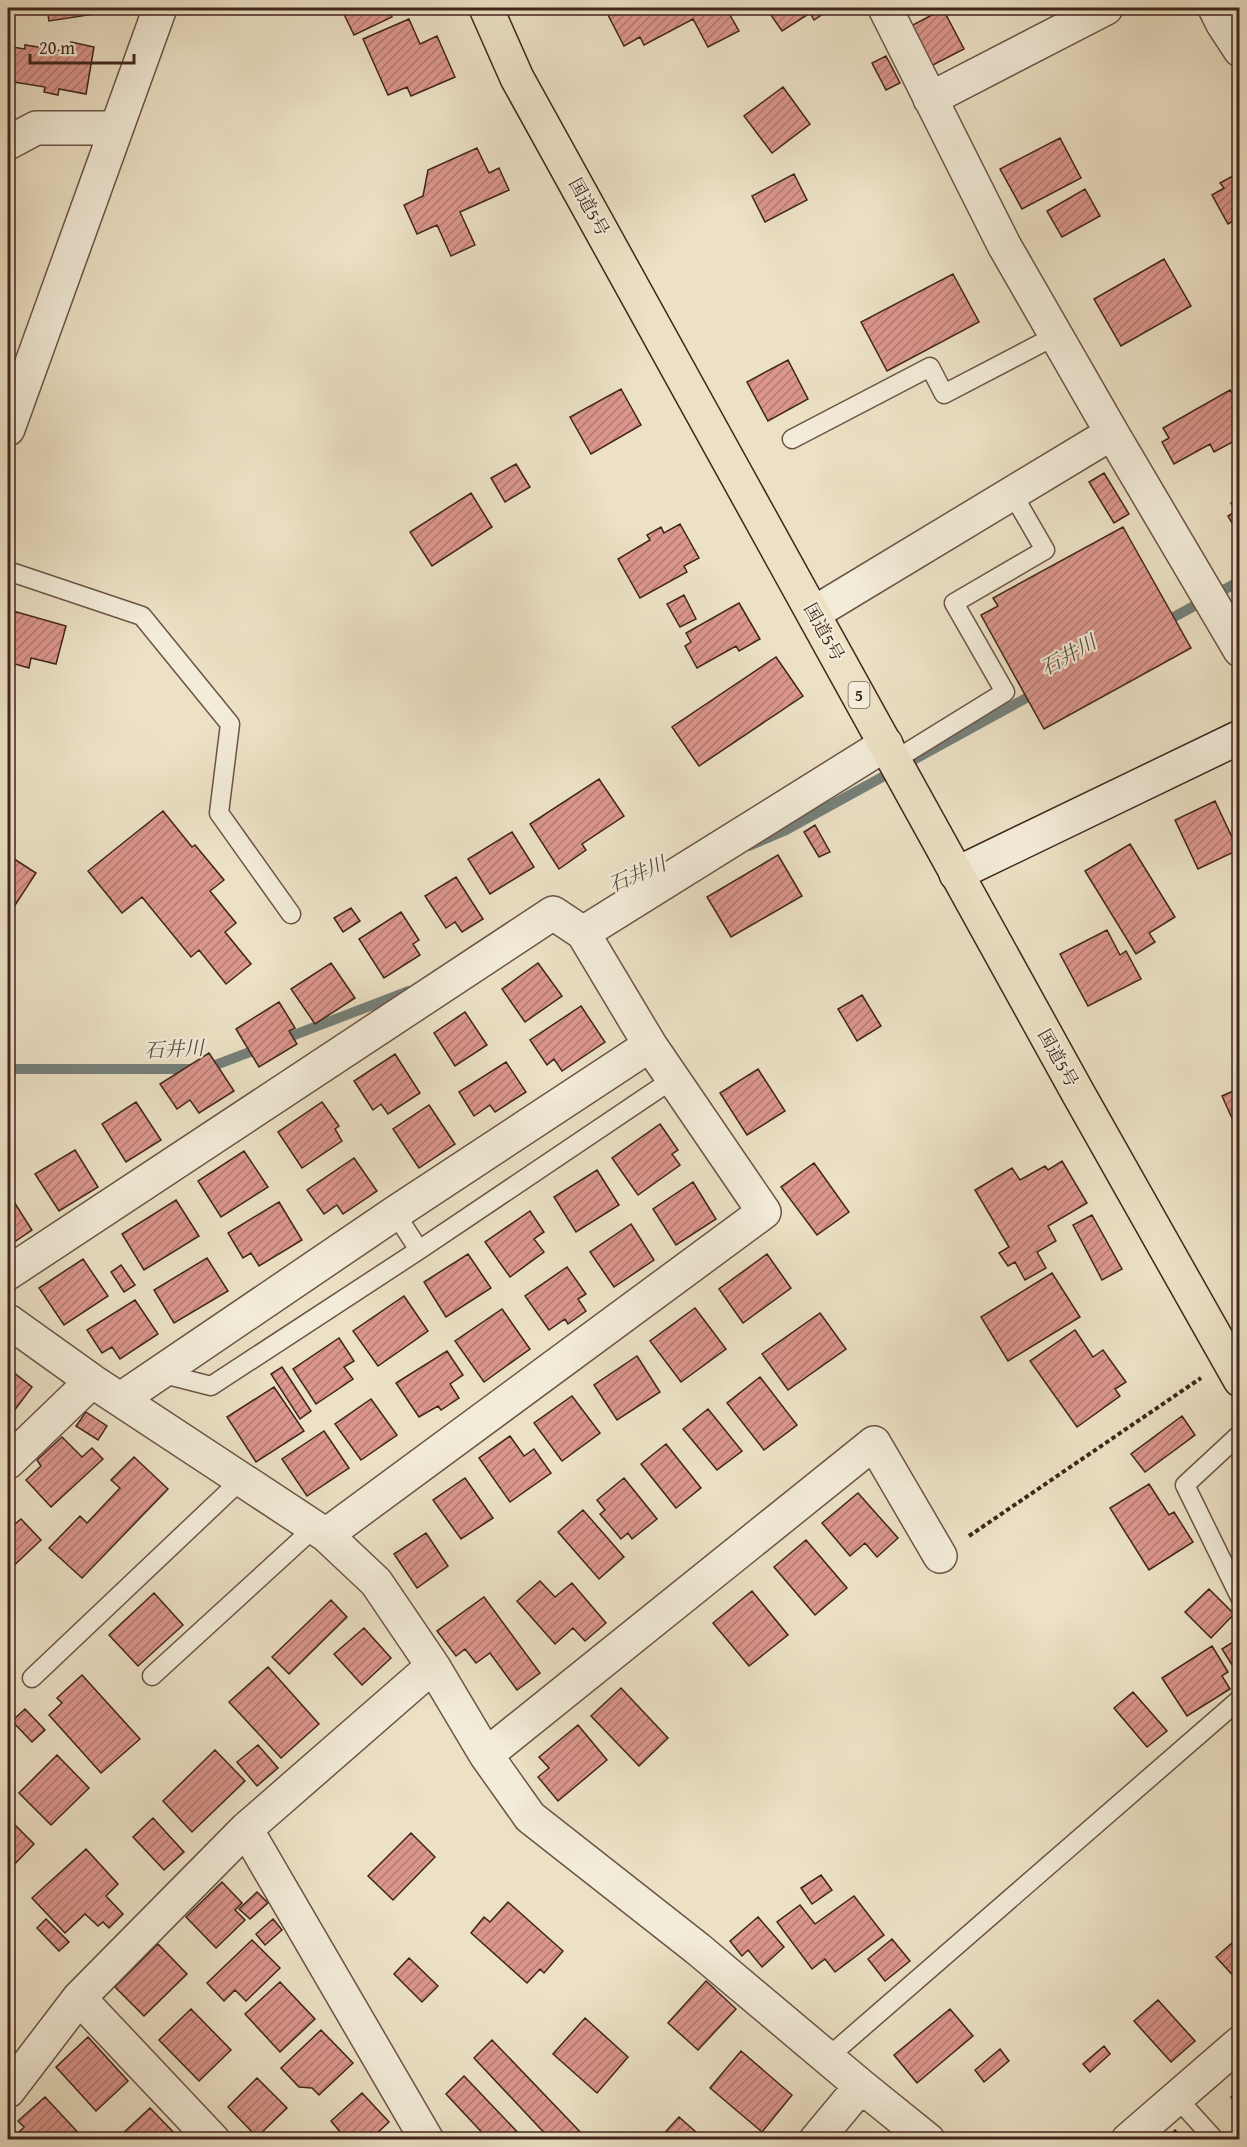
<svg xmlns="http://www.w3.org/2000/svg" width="1247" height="2147" viewBox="0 0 1247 2147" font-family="'Gentium Book Plus','Noto Serif JP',serif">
<defs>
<pattern id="building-hatch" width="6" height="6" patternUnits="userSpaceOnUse" patternTransform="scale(1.5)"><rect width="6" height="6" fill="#db968d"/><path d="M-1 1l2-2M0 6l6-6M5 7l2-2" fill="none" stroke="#b37a72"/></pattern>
</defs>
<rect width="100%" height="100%" fill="#ece1c5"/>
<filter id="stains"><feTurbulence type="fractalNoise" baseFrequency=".00333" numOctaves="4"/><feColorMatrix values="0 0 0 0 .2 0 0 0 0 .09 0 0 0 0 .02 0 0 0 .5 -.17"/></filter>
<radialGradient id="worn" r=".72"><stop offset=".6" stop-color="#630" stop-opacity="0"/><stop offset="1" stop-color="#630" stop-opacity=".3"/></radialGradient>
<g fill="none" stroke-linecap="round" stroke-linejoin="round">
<!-- stream -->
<path stroke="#75807a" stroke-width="10" d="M1161,624L1240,581
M749,846L784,831L1039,691
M281,1040L409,991
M8,1069H205L263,1047"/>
</g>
<!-- building -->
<path fill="url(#building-hatch)" stroke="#40251c" stroke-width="1.5" d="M47,8H107L108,12L49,21Z
M341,8H388L392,17L354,35Z
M617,8H674L676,12L685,8H726L739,31L708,47L693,19L644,45L640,37L624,46L607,13Z
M766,8H832L814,20L810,13L782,31Z
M943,9L964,49L931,66L909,27Z
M409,19L420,44L437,36L455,77L411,96L407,87L388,95L363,39Z
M71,42L94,47L86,94L59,89L58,95L44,92L45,87L8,81L12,47L25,49V45L69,52Z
M886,56L900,83L886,90L872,63Z
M783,87L810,124L772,153L744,116Z
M1060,138L1081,178L1022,209L1000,169Z
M477,148L489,173L499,168L509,190L460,212L475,245L451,256L437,225L417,234L404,205L423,196L428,170Z
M1240,172V217L1228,224L1212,195L1224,188L1220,183Z
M794,174L807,200L765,222L752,196Z
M1085,189L1100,216L1062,237L1047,211Z
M1164,259L1191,306L1121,346L1094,299Z
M953,274L979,322L887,371L861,322Z
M788,360L808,399L768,421L747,382Z
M621,389L641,425L591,454L570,417Z
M1230,390L1240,406V417L1232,421L1240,438L1214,452L1210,444L1174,464L1162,442L1169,438L1163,428Z
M516,464L530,487L505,502L491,478Z
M1240,467V483L1233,470Z
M1104,473L1129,514L1114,523L1089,482Z
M471,493L492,527L432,566L410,532Z
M1240,499V537L1228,516L1236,511L1231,503Z
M680,524L699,558L684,566L687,572L640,598L618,559L650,540L647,535L661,527L664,533Z
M1123,527L1191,648L1044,729L981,615L998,606L993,598Z
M684,595L696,619L680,627L667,604Z
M1240,595V610L1233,598Z
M739,603L760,639L739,651L736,646L697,668L685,646L691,642L686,633Z
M13,611L66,626L56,664L31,658L29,668L8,662V629Z
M776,657L803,696L699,766L672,727Z
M599,779L624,816L582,844L586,850L559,869L530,824Z
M1240,797V813L1234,799Z
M1215,801L1238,850L1198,869L1175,820Z
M163,811L192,847L195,845L224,880L210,891L236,923L225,932L251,964L226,984L199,950L191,957L142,897L122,913L88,871Z
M815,825L830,852L819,857L804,832Z
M512,832L534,867L490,894L468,859Z
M1130,844L1175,917L1149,933L1155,942L1136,954L1085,871Z
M8,855L36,873L8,916Z
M778,855L802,896L731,937L707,897Z
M456,877L483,919L462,932L455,922L446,928L425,896Z
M351,908L360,921L343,932L334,918Z
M401,912L419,940L413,944L420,955L384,978L359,939Z
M1107,930L1120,955L1126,951L1141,979L1088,1006L1060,954Z
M331,963L355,998L315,1024L291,989Z
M538,963L562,996L525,1022L502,989Z
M862,995L881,1026L857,1041L838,1009Z
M279,1002L295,1028L289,1031L297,1044L259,1067L236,1029Z
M581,1006L605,1042L562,1071L554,1059L547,1065L530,1040Z
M465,1012L487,1045L455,1066L434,1033Z
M209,1053L234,1091L199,1113L190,1100L177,1109L160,1084Z
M395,1054L420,1093L388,1114L381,1104L373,1110L354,1081Z
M506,1062L526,1092L495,1112L490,1105L474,1116L459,1092Z
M758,1069L785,1111L747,1135L720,1093Z
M1240,1088V1136L1222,1096Z
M136,1102L161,1140L126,1162L102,1124Z
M322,1102L339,1126L335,1129L342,1141L302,1168L278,1132Z
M429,1105L455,1144L419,1168L393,1129Z
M660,1124L678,1150L672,1154L680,1165L638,1195L612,1158Z
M75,1150L98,1187L59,1211L35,1174Z
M244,1151L268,1187L221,1217L198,1181Z
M354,1158L377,1191L343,1214L337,1205L324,1214L307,1190Z
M1062,1161L1087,1203L1048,1226L1056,1241L1037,1252L1046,1268L1025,1280L1015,1262L1008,1266L999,1253L1009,1247L975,1190L1012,1168L1020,1180L1045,1166L1048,1170Z
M814,1163L849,1212L817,1235L781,1187Z
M597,1170L619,1205L576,1232L554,1197Z
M693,1182L716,1219L676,1245L653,1209Z
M9,1194L32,1230L8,1246V1195Z
M176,1200L199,1236L144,1270L122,1234Z
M279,1202L302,1240L259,1266L251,1253L243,1258L228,1233Z
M530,1211L544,1232L534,1239L544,1252L510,1277L485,1242Z
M1092,1215L1122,1269L1102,1280L1073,1225Z
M631,1224L654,1260L614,1287L590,1252Z
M468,1254L491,1288L446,1317L424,1282Z
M767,1254L791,1288L743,1323L719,1289Z
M207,1258L228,1291L174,1323L154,1290Z
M83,1259L108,1296L64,1325L39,1288Z
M121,1265L135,1285L124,1292L111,1272Z
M567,1267L586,1294L578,1299L586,1311L568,1324L565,1319L549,1330L525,1296Z
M1052,1273L1080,1317L1008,1361L981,1317Z
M404,1296L428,1331L378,1366L353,1331Z
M135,1300L158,1334L120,1359L112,1347L102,1353L87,1330Z
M695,1308L726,1349L681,1382L650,1341Z
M502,1309L530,1349L484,1382L455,1341Z
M820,1313L846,1349L788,1390L762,1354Z
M1075,1330L1093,1357L1103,1350L1126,1382L1115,1389L1120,1396L1077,1427L1030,1361Z
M339,1338L354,1361L344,1367L353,1379L316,1404L293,1369Z
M447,1351L463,1375L450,1384L459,1398L441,1410L438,1406L419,1417L396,1383Z
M637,1356L660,1392L617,1420L594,1385Z
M282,1367L311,1411L300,1419L271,1374Z
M8,1368L32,1387L8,1419Z
M760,1377L797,1425L764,1450L727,1403Z
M274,1387L304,1431L256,1462L227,1417Z
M572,1396L600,1433L562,1461L534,1423Z
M371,1399L397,1435L361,1460L335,1424Z
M708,1409L742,1451L717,1470L683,1429Z
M86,1412L107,1426L98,1440L76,1426Z
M1182,1416L1195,1435L1145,1472L1131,1454Z
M324,1431L349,1468L307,1496L282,1459Z
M510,1436L524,1456L534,1449L551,1473L510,1502L479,1458Z
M62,1437L82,1457L92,1448L103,1459L51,1507L26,1480L41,1466L37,1460Z
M666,1444L701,1488L676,1508L641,1464Z
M134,1457L168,1489L82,1578L49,1548L80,1516L87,1523L120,1488L111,1480Z
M465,1478L493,1518L461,1539L433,1500Z
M624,1478L657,1519L632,1539L628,1533L621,1539L600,1514L605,1510L597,1500Z
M1149,1484L1169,1515L1174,1512L1193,1542L1149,1570L1110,1508Z
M858,1493L898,1538L877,1557L865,1543L850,1556L822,1523Z
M583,1510L624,1557L599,1579L558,1532Z
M8,1516L15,1524L21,1519L41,1540L8,1571Z
M426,1533L448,1566L417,1588L394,1554Z
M806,1540L847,1588L815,1615L774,1567Z
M1240,1552V1574L1229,1558Z
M540,1581L555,1597L572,1583L606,1623L585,1641L573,1628L555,1644L517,1601Z
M1209,1589L1234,1614L1211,1638L1185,1612Z
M752,1591L788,1635L749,1666L713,1623Z
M154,1593L183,1625L138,1666L109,1635Z
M484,1597L540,1673L517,1690L490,1653L476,1663L465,1649L456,1656L437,1631Z
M331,1600L347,1617L289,1674L272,1657Z
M364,1628L391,1658L362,1685L334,1654Z
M1233,1642L1240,1652V1664L1234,1668L1222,1649Z
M1212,1646L1228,1672L1222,1676L1230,1689L1187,1716L1162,1678Z
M268,1667L319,1724L281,1758L229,1702Z
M82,1675L140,1739L101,1773L49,1715L62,1703L57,1698Z
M621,1688L668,1738L639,1766L591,1716Z
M1133,1692L1167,1731L1147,1747L1114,1708Z
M25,1709L45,1730L32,1742L12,1721Z
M578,1725L607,1760L558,1801L538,1777L549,1768L539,1757Z
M258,1745L278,1768L257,1786L237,1762Z
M215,1750L245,1781L192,1832L163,1801Z
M57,1755L89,1788L51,1825L19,1793Z
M8,1818L34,1844L8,1871Z
M153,1818L184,1852L164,1870L133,1837Z
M411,1833L435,1857L393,1900L368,1876Z
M86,1849L118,1884L106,1896L123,1914L109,1928L103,1922L98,1926L85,1914L65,1933L32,1898Z
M821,1875L832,1890L812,1904L801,1888Z
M222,1882L242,1903L235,1910L245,1920L216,1948L186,1917Z
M257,1892L268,1903L250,1919L239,1909Z
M854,1896L884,1935L835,1972L825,1959L812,1969L777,1922L800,1905L815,1924Z
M508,1902L563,1951L544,1973L540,1969L527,1983L471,1933L484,1917L490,1922Z
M758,1917L784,1947L762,1967L748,1950L742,1956L730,1941Z
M46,1919L69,1942L59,1951L37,1928Z
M273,1919L282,1930L265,1945L256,1934Z
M1240,1936V1983L1216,1957Z
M892,1939L910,1961L885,1981L868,1959Z
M252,1940L280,1968L246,2001L235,1990L224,2001L207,1983Z
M158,1944L187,1974L144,2016L115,1987Z
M409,1958L438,1986L422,2002L394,1974Z
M706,1981L736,2009L698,2050L668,2023Z
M280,1982L315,2019L280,2052L245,2014Z
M1158,2000L1195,2041L1171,2062L1134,2021Z
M191,2009L231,2050L199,2081L159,2040Z
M950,2009L973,2036L917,2083L894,2055Z
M585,2018L628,2057L597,2093L553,2054Z
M321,2030L353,2063L319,2095L312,2088L299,2087L281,2068Z
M88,2037L128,2081L96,2111L56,2067Z
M492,2040L587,2139V2140H551L474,2058Z
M1104,2046L1110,2054L1090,2072L1083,2064Z
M1000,2049L1009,2061L984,2082L975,2070Z
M741,2051L792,2095L762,2132L710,2088Z
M464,2076L525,2140H489L446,2094Z
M257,2078L287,2108L257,2137L228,2107Z
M1240,2090V2107L1231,2097Z
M362,2093L389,2122L374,2136L378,2140H347L331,2121Z
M45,2097L85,2140H26L19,2132L24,2127L18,2121Z
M150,2108L181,2140H124L120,2136Z
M679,2117L705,2140H658Z
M1175,2130L1185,2140H1165Z"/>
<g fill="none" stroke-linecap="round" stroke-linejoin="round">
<defs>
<path id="lane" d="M792,439L930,367L944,394L1055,336
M8,571L142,616L230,724L219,813L291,914
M895,760L1005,692L954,603L1045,550L1012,493
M395,1213L419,1250
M160,1373L211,1386L419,1250L673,1079
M1240,1434L1185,1485L1240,1597
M152,1676L315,1527
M32,1678L242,1479
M827,2058L1240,1699
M1177,2098L1215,2140"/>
<path id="street" d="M885,8L1004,245L1112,433L1240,650
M1215,8L1223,24L1240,15
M1223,24L1240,50
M930,99L1106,8
M8,143L36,128H116
M8,429L160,8
M814,613L1112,433
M8,1273L553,913L583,933L886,744
M8,1321L92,1381L326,1535L376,1582L433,1666L486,1755L530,1817L698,1949L861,2086L928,2140
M121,1399L395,1213L650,1045
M8,1462L92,1381
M326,1535L764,1212L650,1045L583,933
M486,1755L874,1443L940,1556
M246,1829L427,2140
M79,1998L213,2140
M8,2091L79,1998L246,1829L433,1666
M816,2140L861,2086
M1128,2140L1240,2043"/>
<path id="secondary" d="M956,874L1240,737"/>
<path id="highway" d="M486,8L517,78L1078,1093L1240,1380"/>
</defs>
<!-- lane casing -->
<use href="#lane" stroke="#6b5446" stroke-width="21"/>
<!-- street casing -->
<use href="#street" stroke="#6b5446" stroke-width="36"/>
<!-- secondary casing -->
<use href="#secondary" stroke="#40251c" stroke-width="36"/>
<!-- highway casing -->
<use href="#highway" stroke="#40251c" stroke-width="36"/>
<!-- path -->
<path stroke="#40251c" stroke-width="4" stroke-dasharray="4.5 3" stroke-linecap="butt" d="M969,1536L1201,1378"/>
<!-- lane -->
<use href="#lane" stroke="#f3ecd9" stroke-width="18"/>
<!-- street -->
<use href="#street" stroke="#f3ecd9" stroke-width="33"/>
<!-- secondary -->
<use href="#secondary" stroke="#f3ecd9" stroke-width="33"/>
<!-- highway -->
<use href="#highway" stroke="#ece1c5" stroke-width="33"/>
</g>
<g text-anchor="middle" stroke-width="4.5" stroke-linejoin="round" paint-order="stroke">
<!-- shield labels -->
<rect fill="#f3ecd9" stroke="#766155" stroke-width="1.5" x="848.5" y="682" width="21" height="26" rx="4.5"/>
<g font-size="16" font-weight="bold" fill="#40251c">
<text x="859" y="701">5</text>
</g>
<!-- street labels -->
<g font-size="18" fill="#40251c" stroke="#f3ecd9">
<text transform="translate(589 207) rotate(61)" y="6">国道5号</text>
<text transform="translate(824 632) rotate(61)" y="6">国道5号</text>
<text transform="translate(1058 1058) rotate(61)" y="6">国道5号</text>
</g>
<!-- water labels -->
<g font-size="20" font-style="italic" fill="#564b43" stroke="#f3ecd9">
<text transform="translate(1068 655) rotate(-29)" y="7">石井川</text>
<text transform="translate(637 874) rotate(-23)" y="7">石井川</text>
<text transform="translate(174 1049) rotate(-3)" y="7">石井川</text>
</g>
</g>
<!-- margin -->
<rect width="1247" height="2147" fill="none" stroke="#ece1c5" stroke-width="30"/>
<rect x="9" y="9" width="1229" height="2129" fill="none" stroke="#40251c" stroke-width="3"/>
<rect x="15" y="15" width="1217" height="2117" fill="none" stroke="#40251c" stroke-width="1.5"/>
<!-- scale -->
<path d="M30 54v9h104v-9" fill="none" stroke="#40251c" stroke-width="3"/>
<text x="39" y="54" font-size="18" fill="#40251c" stroke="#f3ecd9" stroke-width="4.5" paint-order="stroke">20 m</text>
<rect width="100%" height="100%" filter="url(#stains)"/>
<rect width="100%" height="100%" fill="url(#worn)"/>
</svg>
